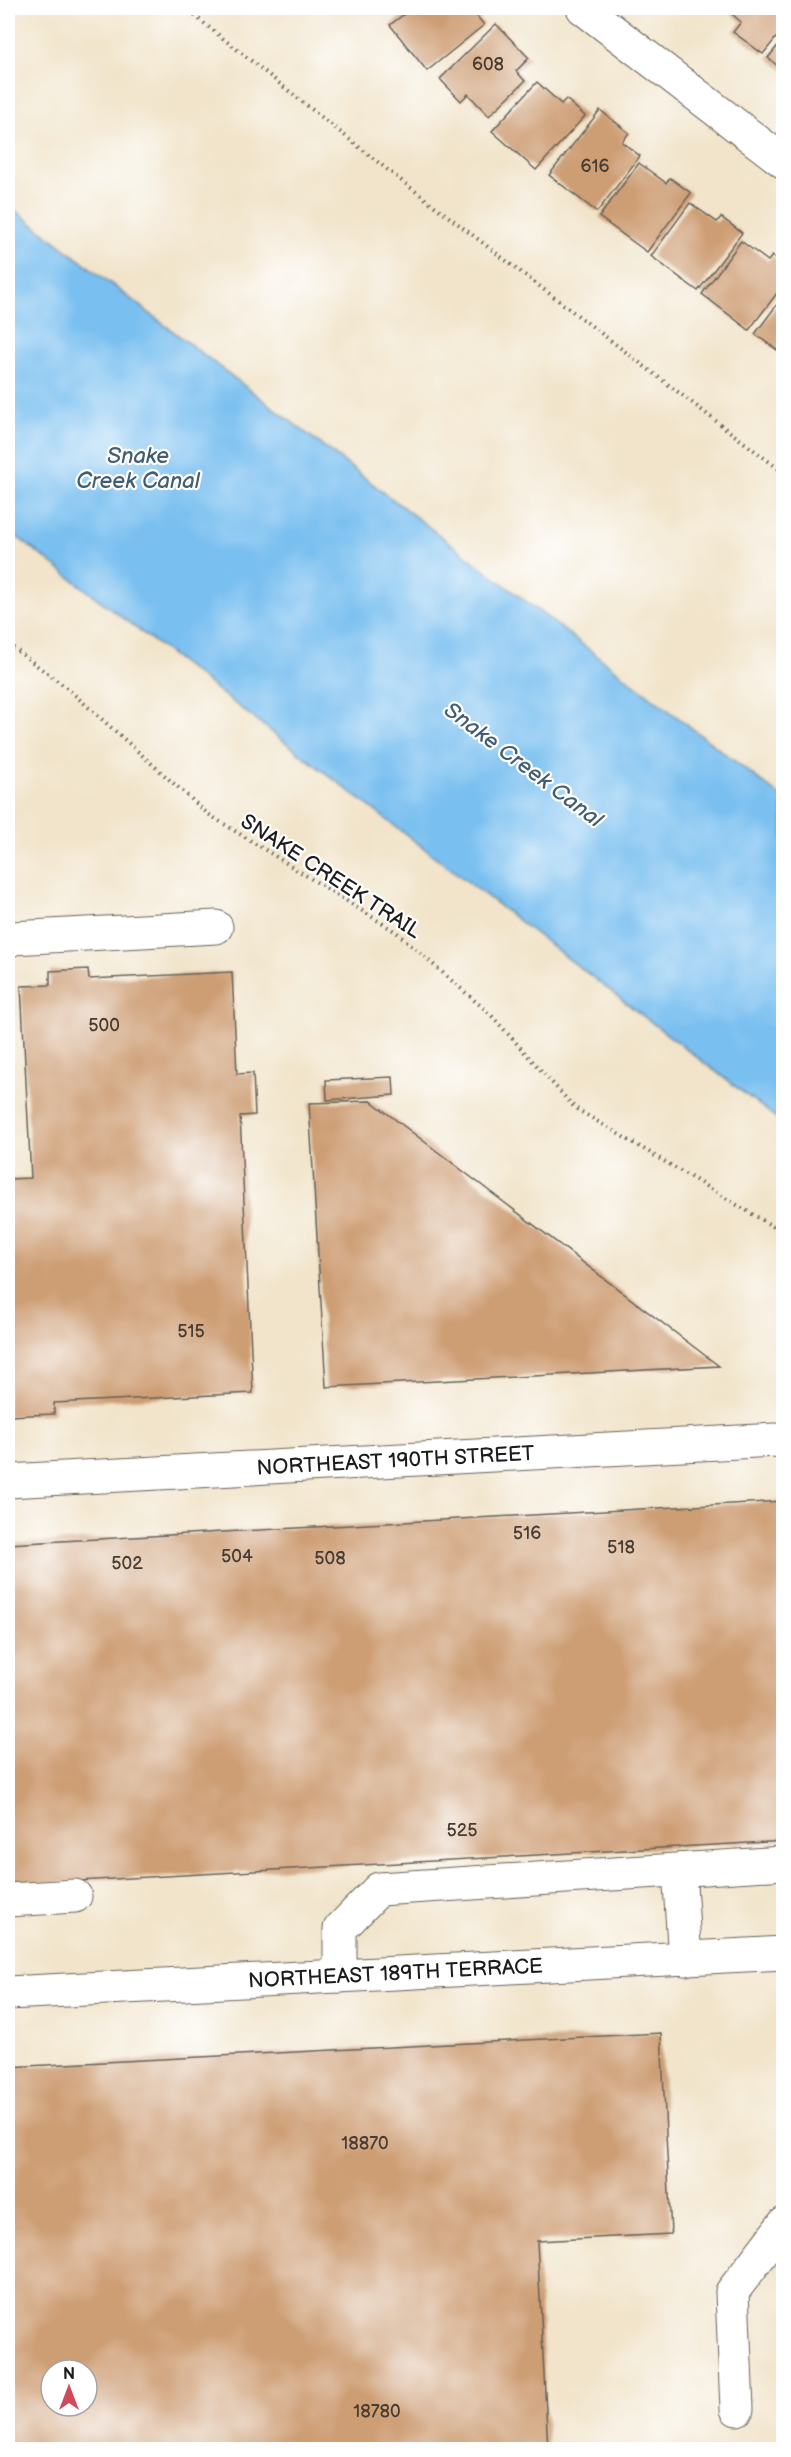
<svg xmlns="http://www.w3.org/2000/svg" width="791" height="2457" viewBox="0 0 791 2457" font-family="'Balsamiq Sans',sans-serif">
<rect width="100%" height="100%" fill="#fff"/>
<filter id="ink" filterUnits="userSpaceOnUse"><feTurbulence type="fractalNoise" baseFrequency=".0167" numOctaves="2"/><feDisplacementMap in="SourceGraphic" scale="12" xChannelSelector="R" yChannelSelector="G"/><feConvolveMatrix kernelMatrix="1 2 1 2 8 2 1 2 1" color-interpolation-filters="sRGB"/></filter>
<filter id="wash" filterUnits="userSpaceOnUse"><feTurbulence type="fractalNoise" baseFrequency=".008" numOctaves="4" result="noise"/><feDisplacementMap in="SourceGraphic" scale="24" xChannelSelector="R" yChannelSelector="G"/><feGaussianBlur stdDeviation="1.35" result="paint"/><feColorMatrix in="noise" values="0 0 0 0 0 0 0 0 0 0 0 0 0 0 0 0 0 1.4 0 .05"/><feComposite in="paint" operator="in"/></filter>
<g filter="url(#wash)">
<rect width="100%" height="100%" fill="#f1e4ca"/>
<!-- water -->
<path fill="#79bff0" stroke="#4a6e86" stroke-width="1.5" d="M8,205L783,798V1123L8,530Z"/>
<g id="blocks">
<!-- building -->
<path fill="#cd9d73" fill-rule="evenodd" d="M412,8H470L484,25L427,71L390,25Z
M725,8H784V28L763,54L733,32L741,22Z
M496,24L529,58L516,71L525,81L489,116L468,94L461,101L440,79Z
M784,38V71L768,58Z
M537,82L561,104L566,99L585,116L536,170L492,131Z
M600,110L629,133L622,142L640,156L597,212L549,175Z
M639,163L666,183L670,178L691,193L647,252L599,217Z
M690,203L717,222L721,217L742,233L698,291L651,256Z
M741,241L768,261L772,256L784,264V284L749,330L702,294Z
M784,295V355L755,334Z
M88,969L89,979L232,972L237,1074L253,1073L255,1115L240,1116L253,1393L54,1403V1414L8,1416V1179L31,1178L21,986L50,985V971Z
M393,1077L394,1095L327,1100L326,1080Z
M371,1101L719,1366L326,1387L309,1103Z
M784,1501V1841L8,1885V1544Z
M661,2033L671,2234L537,2241L548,2450H8V2067ZM51,2370H87V2406H51Z"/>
</g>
</g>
<g filter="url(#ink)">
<use href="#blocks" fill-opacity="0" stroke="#676259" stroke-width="1.5"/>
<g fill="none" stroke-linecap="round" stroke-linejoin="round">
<defs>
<g id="minor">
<path d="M583,8L784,162"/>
<path d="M8,941L12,938L216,927"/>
<path id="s1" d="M8,1481L776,1440L784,1442"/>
<path d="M679,1870L685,1959"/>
<path d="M8,1900L75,1896"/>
<path d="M340,1976V1929L379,1889L784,1863"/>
<path id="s2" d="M8,1993L784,1953"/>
<path d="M737,2409L732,2292L784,2224"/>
</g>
</defs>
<!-- minor casing -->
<use href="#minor" stroke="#676259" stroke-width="35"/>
<!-- path -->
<path stroke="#676259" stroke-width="4" stroke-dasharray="1.5 4.5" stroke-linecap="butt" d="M185,8L394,175L784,473
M8,644L67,688L208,814L396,932L490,1014L575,1108L784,1233"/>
<!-- minor -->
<use href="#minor" stroke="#fff" stroke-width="33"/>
</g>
</g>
<g text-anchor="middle" stroke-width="4.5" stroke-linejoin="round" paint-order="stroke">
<!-- number labels -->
<g font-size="18" fill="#483c32">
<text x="488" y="70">608</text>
<text x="595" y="172">616</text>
<text x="104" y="1031">500</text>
<text x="191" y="1337">515</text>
<text x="527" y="1539">516</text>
<text x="621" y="1553">518</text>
<text x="237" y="1562">504</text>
<text x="330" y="1564">508</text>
<text x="127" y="1569">502</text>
<text x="462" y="1836">525</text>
<text x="365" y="2149">18870</text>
<text x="377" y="2417">18780</text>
</g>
<!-- street labels -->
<g font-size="21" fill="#1c1c1c" stroke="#fff">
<text transform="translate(331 876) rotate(33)" y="7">SNAKE CREEK TRAIL</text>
<text dy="7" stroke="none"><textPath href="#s1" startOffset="388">NORTHEAST 190TH STREET</textPath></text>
<text dy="7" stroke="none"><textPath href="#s2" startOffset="388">NORTHEAST 189TH TERRACE</textPath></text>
</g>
<!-- water labels -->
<g font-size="22" font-style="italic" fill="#415d71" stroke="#fff">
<text x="138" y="463">Snake<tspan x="138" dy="25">Creek Canal</tspan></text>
<text transform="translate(524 764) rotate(37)" y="8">Snake Creek Canal</text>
</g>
</g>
<!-- margin -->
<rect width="791" height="2457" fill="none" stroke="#fff" stroke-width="30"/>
<!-- north arrow -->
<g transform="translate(69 2388)"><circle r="28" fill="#ffffff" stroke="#a4a4a4" stroke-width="1.5"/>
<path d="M0-4.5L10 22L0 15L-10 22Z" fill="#d1495b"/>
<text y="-9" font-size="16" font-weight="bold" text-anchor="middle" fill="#1c1c1c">N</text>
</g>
</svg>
